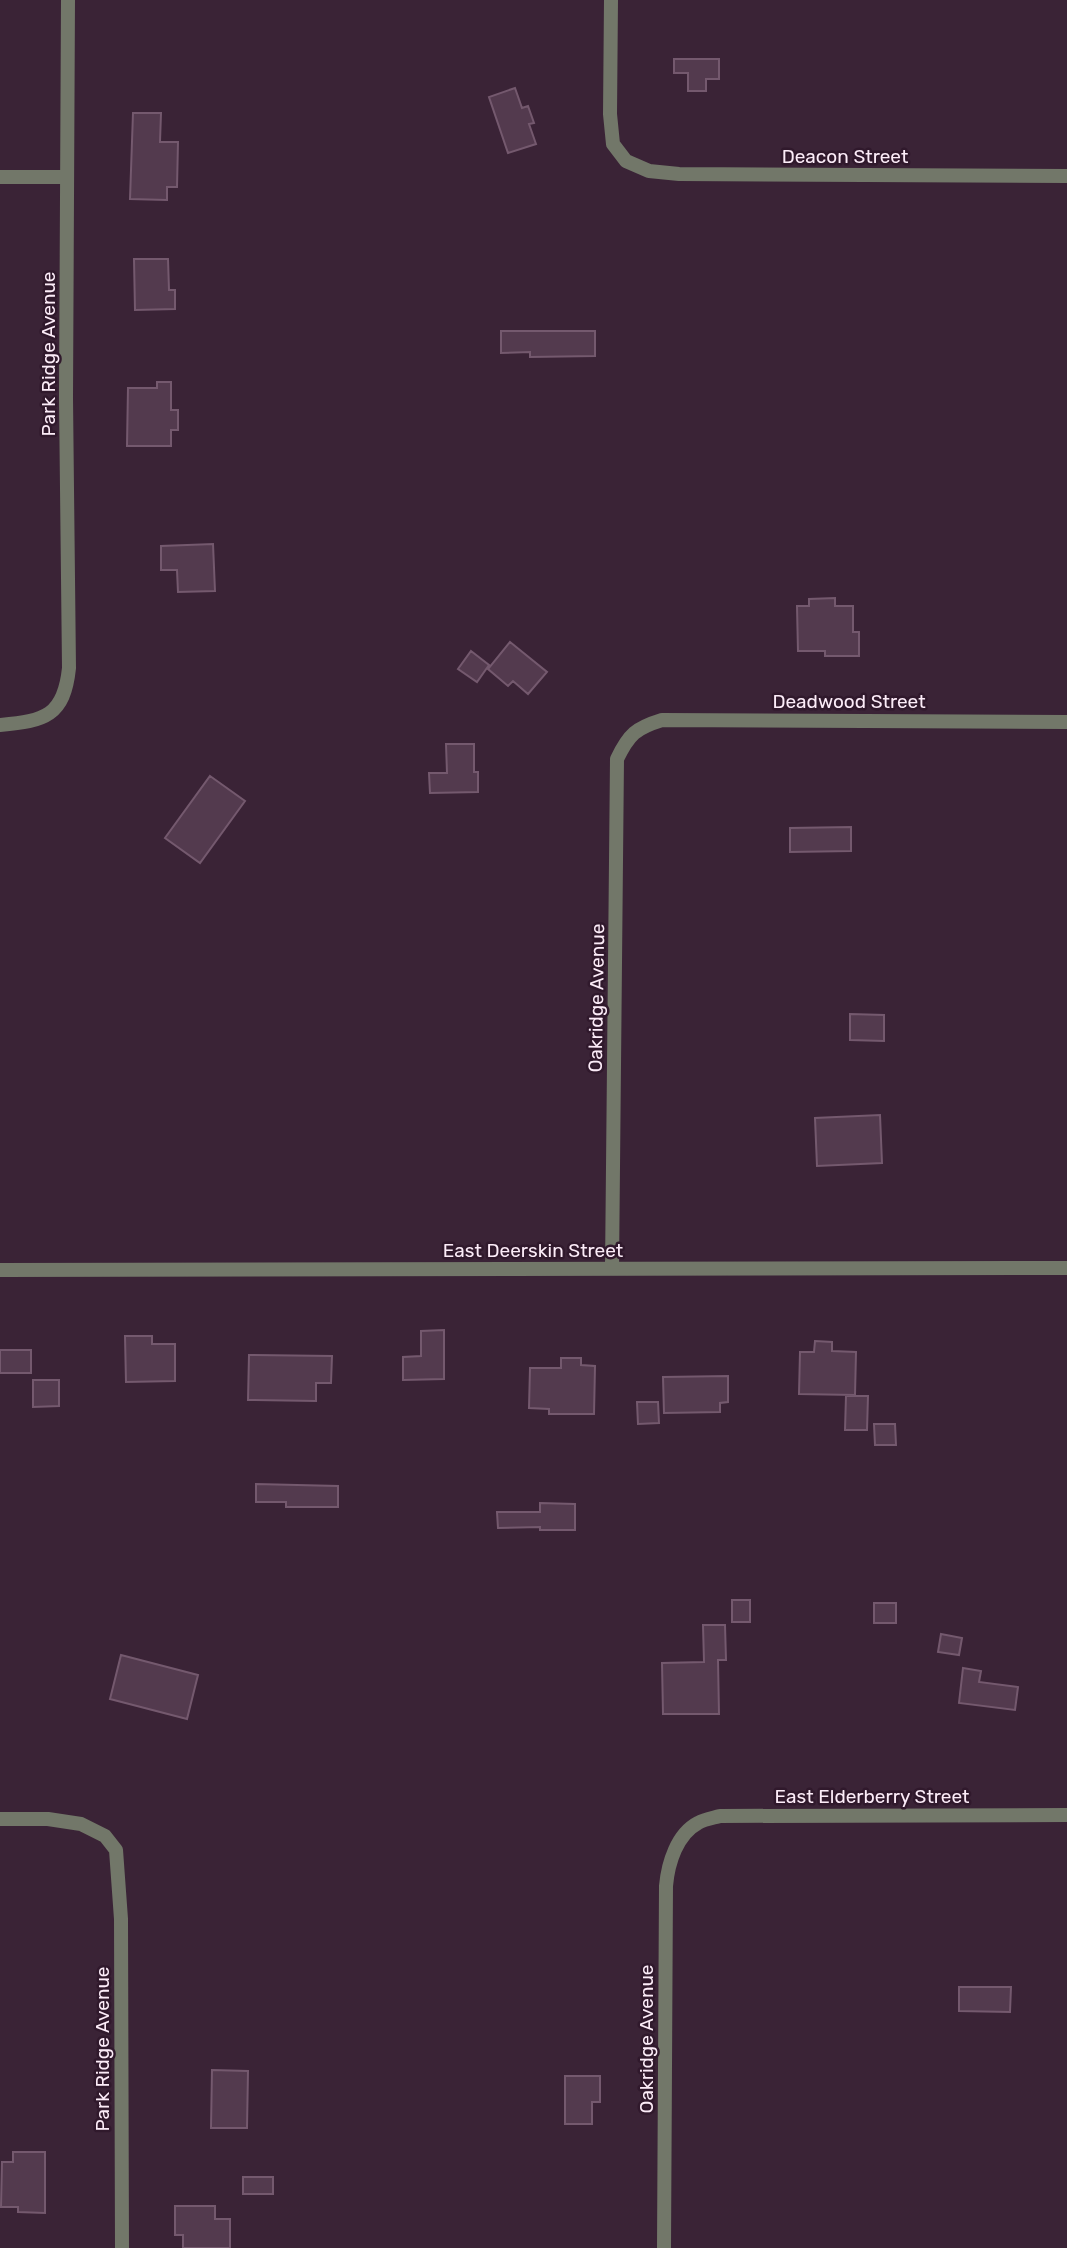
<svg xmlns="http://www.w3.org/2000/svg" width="1067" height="2248" viewBox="0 0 1067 2248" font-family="Rubik,sans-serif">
<rect width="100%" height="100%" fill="#3a2336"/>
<!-- building -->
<path fill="#533a4e" stroke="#74596e" stroke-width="2" d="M674,59H719V79H706V91H688V73H674Z
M515,88L522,108L528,106L534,123L529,124L536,144L508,153L489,97Z
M133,113H161L160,142H178L177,187H167V200L130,199Z
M134,259H168L169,290H175V309L135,310Z
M501,331H595V356L530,357V352L501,353Z
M157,382H171V410H178V430H171V446H127L128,388H157Z
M213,544L215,591L178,592L177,570H161V546Z
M835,598V606H853V632H859V656H825V651H798L797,606H809V599Z
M510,642L547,672L528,694L513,681L508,686L488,669Z
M471,651L489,665L477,682L458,669Z
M446,744H474V772H478V792L430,793L429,773H447Z
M210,776L245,801L200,863L165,838Z
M851,827V851L790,852V828Z
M850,1014L884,1015V1041L850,1040Z
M880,1115L882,1163L817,1166L815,1118Z
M444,1330V1379L403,1380V1357L421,1356V1331Z
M125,1336H152V1344H175V1381L126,1382Z
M815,1341L832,1342V1351L856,1352L855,1395L799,1394L800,1352H814Z
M0,1350H31V1373H0Z
M249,1355L332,1356L331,1383H316V1401L248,1400Z
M561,1358H581V1365L595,1366L594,1414H549V1409L529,1408L530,1368H561Z
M728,1376V1402L720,1403V1412L664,1413L663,1377Z
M33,1380H59V1406L33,1407Z
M846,1396H868L867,1430H845Z
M637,1402H658L659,1423L638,1424Z
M874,1424H895L896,1445H875Z
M256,1484L338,1486V1507H286V1502H256Z
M540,1503L575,1504V1530H540V1527L498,1528L497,1512H540Z
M732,1600H750V1622H732Z
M874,1603H896V1623H874Z
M703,1625H725L726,1660H718L719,1714H663L662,1663L704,1662Z
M941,1634L962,1638L959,1655L938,1652Z
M121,1655L198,1675L187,1719L110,1699Z
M963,1668L981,1671L979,1682L1018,1687L1015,1710L959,1703Z
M959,1987H1011L1010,2012L959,2011Z
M212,2070L248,2071L247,2128H211Z
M565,2076H600V2102H592V2124H565Z
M13,2152H45V2213L18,2212V2207H1L2,2162H13Z
M243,2177H273V2194H243Z
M175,2206H215V2219H230V2248H183V2235H175Z"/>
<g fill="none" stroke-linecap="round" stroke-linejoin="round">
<!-- street -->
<path stroke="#727769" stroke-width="14" d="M611,0L610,114L613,144L626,161L649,171L679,174L1067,176
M0,177H67
M0,725C45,721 64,716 69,668L66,398L68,0
M612,1269L617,759C629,734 636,728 662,720L1067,722
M0,1270L1067,1268
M0,1819H48L81,1824L105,1836L116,1850L121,1919L122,2248
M664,2248L666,1886C668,1863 677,1834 698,1823C705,1819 713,1818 720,1816L1067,1815"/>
</g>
<g text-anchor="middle" stroke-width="5" stroke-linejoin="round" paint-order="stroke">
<!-- street labels -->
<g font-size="19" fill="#fcecf8" stroke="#30192c">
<text x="845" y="163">Deacon Street</text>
<text transform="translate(48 354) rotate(-90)" y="7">Park Ridge Avenue</text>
<text x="849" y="708">Deadwood Street</text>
<text transform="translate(596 998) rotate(-89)" y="7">Oakridge Avenue</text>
<text x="533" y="1257">East Deerskin Street</text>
<text x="872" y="1803">East Elderberry Street</text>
<text transform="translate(646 2039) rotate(-90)" y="7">Oakridge Avenue</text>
<text transform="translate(102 2049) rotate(-90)" y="7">Park Ridge Avenue</text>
</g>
</g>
</svg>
